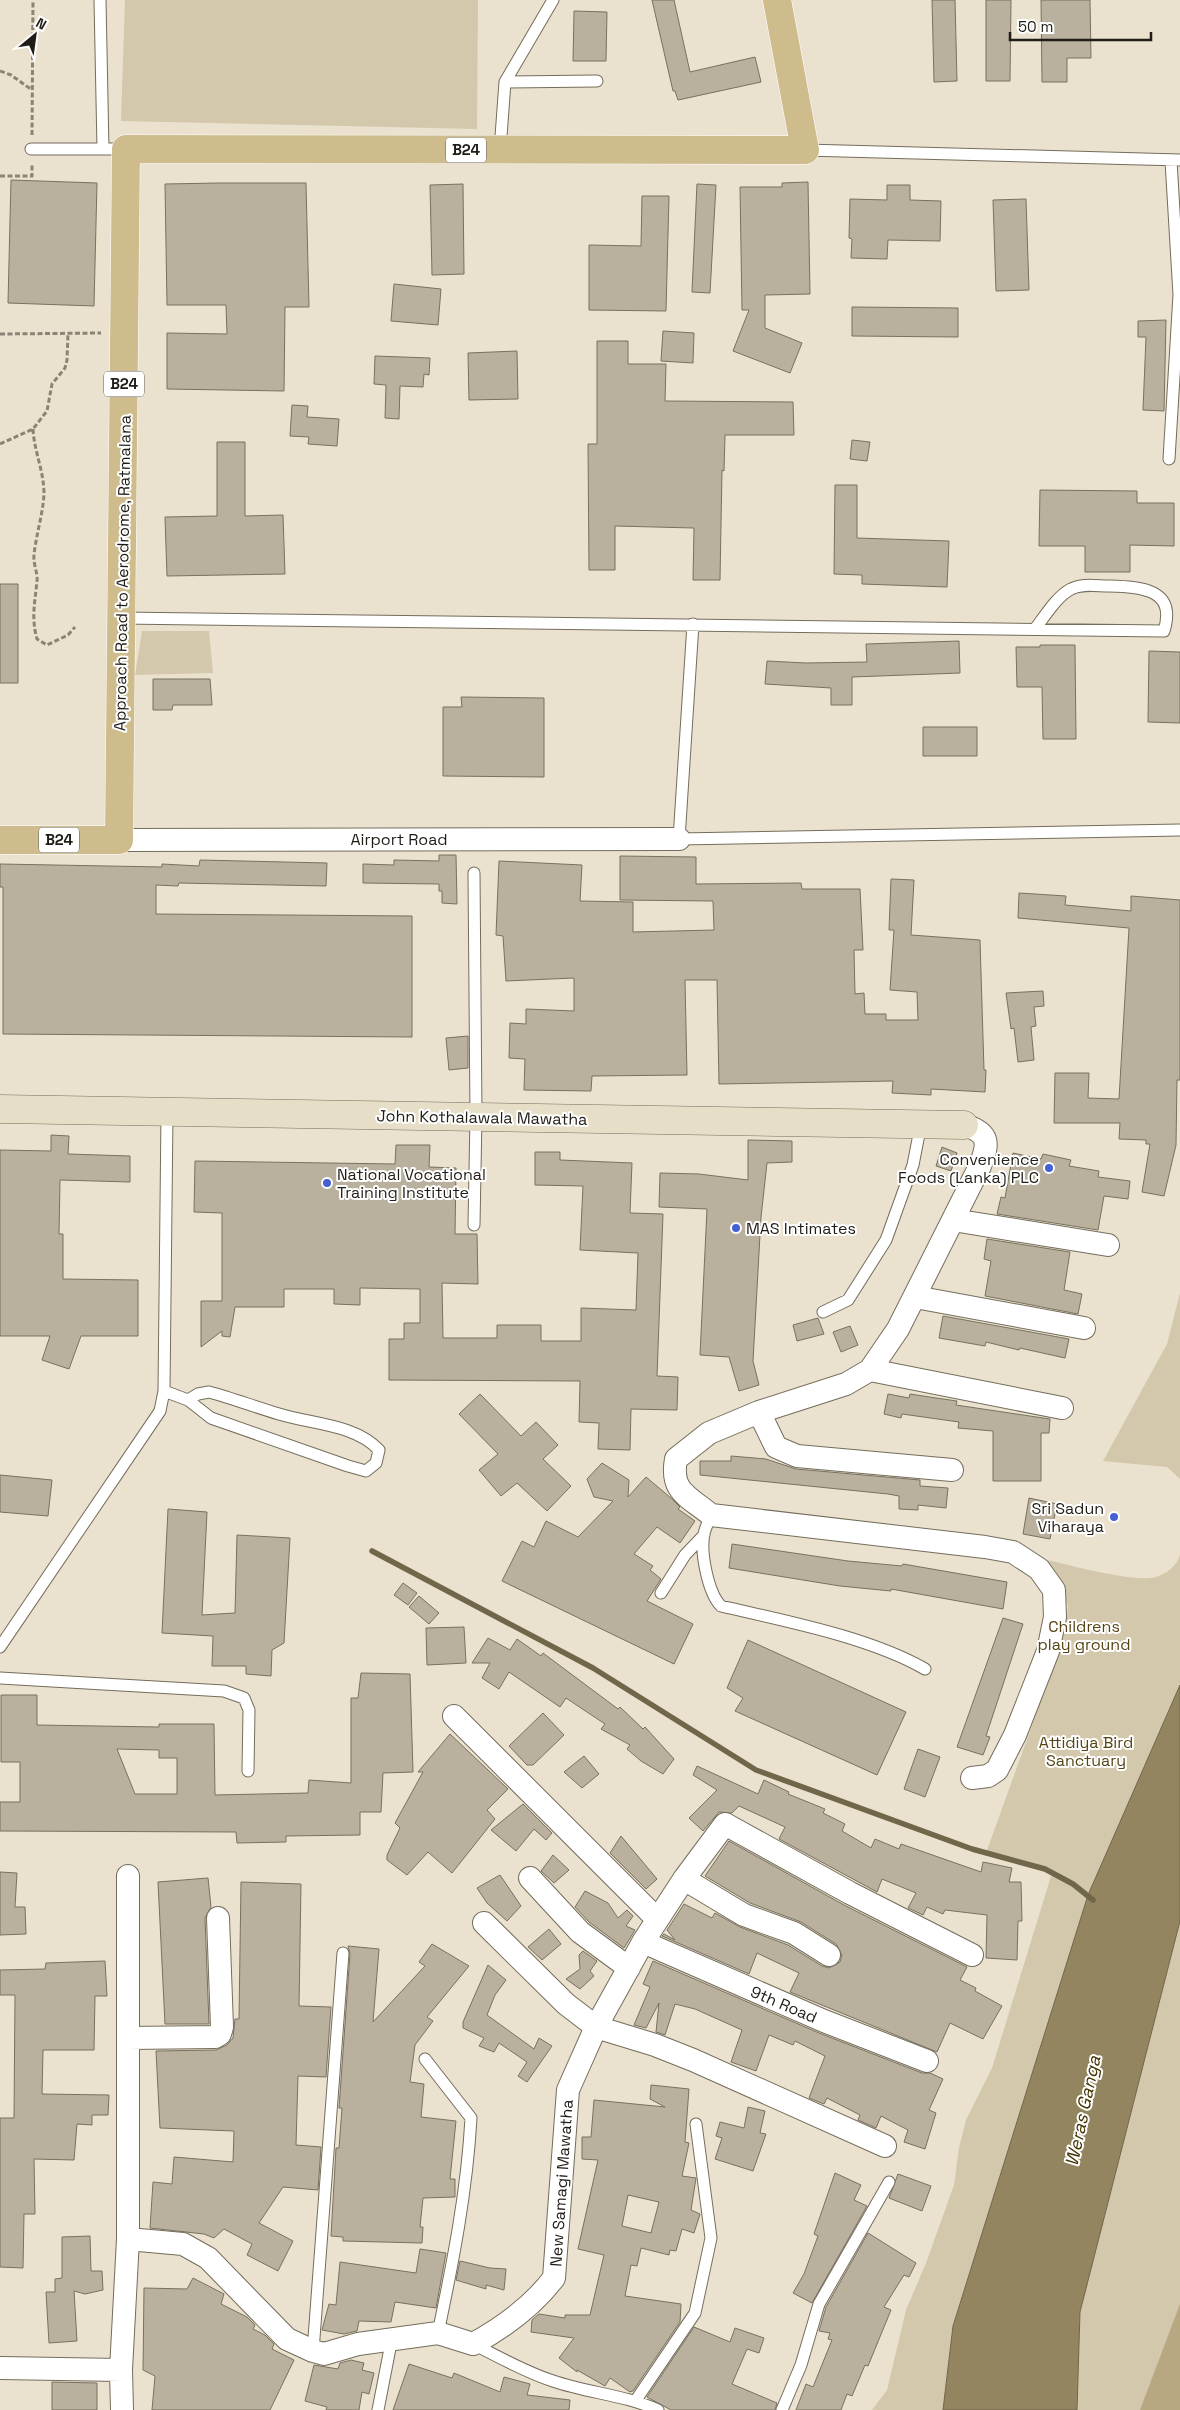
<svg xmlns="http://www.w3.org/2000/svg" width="1180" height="2410" viewBox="0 0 1180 2410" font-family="'Space Grotesk',sans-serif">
<rect width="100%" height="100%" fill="#eae2ce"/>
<!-- green -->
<path fill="#d3c8ac" d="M125,0H478L477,129L121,121Z
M142,631H209L213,673L135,675Z
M1180,1293V1479L1167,1467L1103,1461L1167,1344Z
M1180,1555V1685L1088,1895L953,2326L943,2410H872L887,2390L906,2310L926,2263L954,2185L959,2148L966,2120L992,2068L1052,1873L1045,1869L986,1853L1048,1681L1067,1618L1068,1605L1043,1559C1067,1564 1139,1585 1159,1576C1169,1572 1177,1565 1180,1555Z
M1180,1921V2410H1077L1080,2312Z"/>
<!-- forest -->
<path fill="#b7a881" d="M1180,2304V2410H1140Z"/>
<!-- water -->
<path fill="#938560" stroke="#70664a" d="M1180,1685V1921L1080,2312L1077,2410H943L953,2326L1088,1895Z"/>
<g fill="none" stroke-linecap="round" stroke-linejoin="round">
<!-- stream -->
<path stroke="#70664a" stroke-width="5.5" d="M372,1551L593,1668L756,1770L972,1849L1045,1869L1073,1884L1093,1900"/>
</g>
<!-- building -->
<path fill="#b9b19e" stroke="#78715f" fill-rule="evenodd" d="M652,0H674L690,72L755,57L761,82L678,100L675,91H673Z
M932,0H955L957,81L934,82Z
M986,0H1011L1010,81H986Z
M1041,0H1090L1091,58H1067V82H1042Z
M574,11L607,12L606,61H573Z
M11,180L97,183L94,306L8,303Z
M808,182L810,294L765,295V328L802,343L790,373L733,351L749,310H742L740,187H782V183Z
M218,183H306L309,307H285L284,391L167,389V333L227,334L226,305H167L165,184Z
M463,184L464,274L432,275L430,185Z
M697,184L716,185L710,293L692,292Z
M887,185H910V200L941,201L940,241L888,240L887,259L851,258L852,239L849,238L850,199L887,200Z
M642,196H669L666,311L589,310V245L641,246Z
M1026,199L1029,290L996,291L993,200Z
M394,284L441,289L438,325L391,321Z
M852,307L958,308V337L852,336Z
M1166,320L1164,411L1143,410L1146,337H1138V321Z
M663,331L694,333L693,363L661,361Z
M597,341H628V364H666L665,401L793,402L794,435H725L724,471L722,470L720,580H693L694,528L615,526V570H589L588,444H597Z
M517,351L518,399L469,400L468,353Z
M375,356L430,358L429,375L424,374L423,387L400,386L399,419L385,418L386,385L374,384Z
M292,405L308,406L307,417L339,419L337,446L308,444L309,437L290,436Z
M852,440L870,442L867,461L850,459Z
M217,442H245V516L283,515L285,574L167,576L165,517L217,516Z
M835,485H857V538L949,541L947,587L862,584V575L834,574Z
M1040,490L1137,491V503H1174V546L1130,545V572H1085V546H1039Z
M0,584H18V683H0Z
M959,641L960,673L852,677V705H831V688L765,684L767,661L806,663L867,662L866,644Z
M1040,645H1075L1076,739H1043L1042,687H1017L1016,647H1040Z
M1149,651L1180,652V723L1148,722Z
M153,679H210L212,705H173L172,710H153Z
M461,697L544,698V777L443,776V707H462Z
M923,727H977V756H923Z
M439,855H456L457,904L442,903V891H439V884L363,883V864L394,865V860L439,861Z
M620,856L696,857V884L801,883L802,889H860L863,950H854L855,994L864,993L865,1014H886V1020H918L917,992L890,990L894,930H889L891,879L914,880L911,935L980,940L984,1070H986L985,1092L931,1089V1095L892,1093L893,1081L719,1084L717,980H685L687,1075L592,1076L591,1091L524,1090L525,1059L509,1058L510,1023L526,1024V1009L574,1011V978L506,981L503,936L496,935L499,861L582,865L580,901L633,902V932L714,930L713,901L620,900Z
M200,860L327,863L326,886L179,883L178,886L156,885V914L412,916V1037L3,1034V887H0V864L162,867V864L199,866Z
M1019,893L1066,896L1065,905L1131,911V896L1180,900V1080H1177L1176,1145L1164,1196L1142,1192L1150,1144H1146V1140L1119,1139L1120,1123H1054L1055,1073H1089L1088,1098L1119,1099L1129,928L1018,918Z
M1043,991L1044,1006L1034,1007L1036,1026L1031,1027L1034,1060L1018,1062L1014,1028L1011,1029L1006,993Z
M468,1036V1068L449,1070L446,1038Z
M51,1135L69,1136L68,1154L130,1156V1182L60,1180L59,1234H63V1279L138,1280V1336H81L69,1369L42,1360L50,1336H0V1150L51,1151Z
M748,1140L792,1141V1162L767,1163L761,1217L753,1361L759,1385L739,1391L729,1357L700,1355L707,1209L659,1207L660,1173L699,1174L748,1180Z
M396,1145H430L429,1167L456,1168L455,1234H477L478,1284L442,1283L443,1338H497V1325H541V1341H581V1308L636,1310L638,1253L580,1250L583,1186L535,1185V1152H560V1160L632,1163L630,1213L663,1214L657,1376L678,1377L677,1410L631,1409L630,1450L598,1449L599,1423L579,1422L580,1381L389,1380V1339H404V1323H420V1289L360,1288V1305L334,1304V1289H284V1307H235L230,1337L222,1336V1331L201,1347V1301H222V1213L194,1212L195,1161L395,1164Z
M942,1147L957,1153L951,1171L936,1166Z
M1013,1153L1041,1159L1043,1154L1071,1160L1069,1166L1099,1171L1098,1177L1130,1181L1128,1199L1104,1196L1098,1230L997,1214L1001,1197L1005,1198Z
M987,1239L1070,1252L1064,1290L1082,1294L1078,1314L985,1296L991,1261L984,1259Z
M943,1316L1069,1339L1065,1358L1020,1348L1019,1350L986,1342L985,1346L939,1338Z
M818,1318L824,1334L797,1341L793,1325Z
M850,1326L858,1345L841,1352L833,1332Z
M480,1394L521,1436L536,1422L558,1445L543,1459L571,1486L547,1511L517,1483L501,1496L479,1470L498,1454L459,1414Z
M888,1394L909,1398L910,1394L936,1398L957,1401L956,1405L1050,1419L1049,1433H1041V1481H993V1431L958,1428L959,1422L902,1414L901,1418L884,1414Z
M731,1456L766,1459L796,1469L920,1480V1486L948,1488L946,1508L918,1505V1510L899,1509V1496L888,1494L700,1475V1461H731Z
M602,1463L629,1480L628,1497L646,1477L671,1498L680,1507L678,1509L695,1521L680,1543L657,1527L634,1554L653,1566L650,1570L661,1579L647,1601L693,1624L674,1664L502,1581L522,1541L534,1547L546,1521L578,1537L613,1501L594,1497L587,1479Z
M0,1475L52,1480L48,1516L0,1512Z
M1029,1498L1057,1504L1050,1539L1023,1534Z
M168,1509L207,1512L202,1615L235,1613L237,1535L290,1538L284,1643L272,1650L271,1676L246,1674V1666H212L213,1636L162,1633Z
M732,1544L848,1561L902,1566L903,1564L1007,1582L1003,1609L891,1589V1591L840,1586L729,1568Z
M403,1583L417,1593L408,1605L394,1595Z
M419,1596L439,1613L429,1624L409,1607Z
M1003,1618L1023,1624L986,1736L990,1737L983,1755L957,1747Z
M464,1627L466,1663L427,1665L426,1628Z
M488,1638L510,1650L517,1639L541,1656L543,1653L618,1709L620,1707L643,1729L645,1727L674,1759L663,1774L641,1761L627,1749L630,1745L601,1729L605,1724L566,1698L560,1707L509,1672L499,1689L482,1678L490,1663H472Z
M748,1640L906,1712L877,1775L735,1711L743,1698L727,1688Z
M361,1673L410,1674L413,1772L383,1773L381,1812H360V1835L286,1836V1842L237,1843L236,1832L0,1831V1802H20V1762H1V1695H37V1725L159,1727V1724H214L215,1795L308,1793L309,1780L351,1783V1698H358ZM117,1749L159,1750V1758H177V1794H135Z
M543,1713L564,1735L533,1765H527L509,1746Z
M450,1734L508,1789L487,1810L495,1819L452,1873L428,1852L407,1875L387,1860V1855L400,1828L395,1823L423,1772H418Z
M918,1749L940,1757L925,1797L904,1789Z
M584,1756L599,1774L582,1788L564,1772Z
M697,1766L758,1794L764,1780L789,1792L788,1794L825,1809L823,1813L845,1824L842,1831L871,1848L875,1839L899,1849L901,1844L981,1872L983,1862L1012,1868L1009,1882H1021L1022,1921H1018L1017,1960L986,1958L987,1915L945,1910L943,1914L927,1907L923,1915L908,1908L916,1893L882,1879L877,1892L779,1839L785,1827L739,1806L732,1813L719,1812L703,1831L689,1818L717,1790L693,1775Z
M523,1804L552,1833L546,1840L534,1829L516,1851L491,1830Z
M621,1836L657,1879L646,1889L610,1853Z
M729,1841L844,1905L967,1967L960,1980L976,1988L975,1991L1002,2006L983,2039L950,2023L937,2052L790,1992L799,1973L757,1953L749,1974L662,1936L664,1934L675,1940L667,1930L684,1904L712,1918L715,1913L740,1927L788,1945L822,1966L829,1968L840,1962L842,1955L836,1944L801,1922L750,1903L705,1876Z
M553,1855L569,1870L554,1883L541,1871Z
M0,1872L17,1873L15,1907H25L26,1934L0,1935Z
M500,1875L521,1906L507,1921L487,1903L477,1888Z
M208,1878L211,1907L205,1918L209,2024H165L158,1882Z
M241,1882L301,1884L299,2006L331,2007L326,2077L298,2076L296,2145L321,2147L318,2190L283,2187L259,2223L293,2241L278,2271L247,2255L252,2244L224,2229L214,2238L204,2234L150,2228L153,2182L172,2184L174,2157L233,2162L234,2131L160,2128L156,2051L216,2050L227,2045L233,2038L235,2019H239Z
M585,1891L608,1903L618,1918L627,1910L633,1916L626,1926L635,1930L624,1948L589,1922L575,1907Z
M549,1929L561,1944L542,1960L528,1947Z
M432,1944L469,1966L427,2017L433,2021L415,2045L410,2082L424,2084L421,2117L456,2121L450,2179H455V2197L423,2198L420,2227H423L422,2243L343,2241V2237L331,2236L336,2148H339L342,2108H339L350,1954L348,1946L379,1949L373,2022L425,1966L419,1962Z
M583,1951L597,1961L590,1971L594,1976L580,1989L566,1979L580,1969L579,1955Z
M105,1961L107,1996H95L94,2050H43L42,2094L109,2095L108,2115H92V2125L77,2124L74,2160L34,2159L35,2214H24L23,2268L0,2267V2118H14L15,1995H0V1970L45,1969L46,1963Z
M653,1961L819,2033L922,2073H930L943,2079L929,2110L936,2113L925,2149L904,2142L908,2130L881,2116L876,2128L858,2120L860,2115L827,2098L824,2104L809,2098L825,2056L795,2041L793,2045L769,2035L756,2071L731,2062L742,2030L695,2009L675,2004L665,2035L656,2032L659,2003L646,2028L634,2025L650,1987L643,1984Z
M488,1965L506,1980L495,1995L487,2015L534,2049L539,2038L552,2046L527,2082L518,2076L527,2062L499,2043L494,2052L479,2046L484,2038L463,2028V2022Z
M651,2085L689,2089L685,2142L689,2143L682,2176L696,2178L691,2210L700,2214L694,2233L682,2229L676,2251L670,2250L669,2255L641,2248L637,2266L631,2265L625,2296L681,2304L680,2322L633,2391L630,2392L610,2378L605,2386L577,2370V2372L559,2358L574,2338L531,2332L532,2320L539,2314L565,2318V2315H590L604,2255L578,2249L598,2160L582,2159V2137H591L594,2100L665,2107L650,2099ZM628,2195L659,2202L651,2233L622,2226Z
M748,2107L765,2111L760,2133L766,2134L753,2171L715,2159L722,2138L716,2136L720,2122L744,2128Z
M835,2173L861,2185L854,2200L867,2206L812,2303L793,2293L804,2274L818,2236L814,2234Z
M898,2174L931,2186L922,2211L889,2198Z
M868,2233L916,2263L909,2277L904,2275L884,2307L891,2310L868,2366L865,2365L852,2396L847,2394L841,2410H796L806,2384L813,2387L832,2340L828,2339L830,2333L819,2331L826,2307Z
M90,2236L91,2271H102L103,2290L85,2294L74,2291L77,2341L49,2343L46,2292H55V2279L62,2278V2237Z
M420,2249L446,2253L436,2308L395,2302L391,2322L359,2321L357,2331L344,2334L322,2330L329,2304L336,2305L340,2262L416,2273Z
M460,2261L490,2268L506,2269L504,2290L486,2285V2289L456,2280Z
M193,2278L224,2294L221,2304L247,2317L255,2325L253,2329L265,2335L274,2344L272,2349L294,2360L270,2410H152L155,2376L143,2370L144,2288L187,2289Z
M694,2327L730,2342L735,2328L764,2338L759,2353L747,2349L732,2384L777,2403L775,2410H671L647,2397Z
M351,2360L364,2363L362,2370L374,2373L369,2394L362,2392L359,2410H326L327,2407L305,2401L314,2365L338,2369L340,2363Z
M409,2364L452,2378L454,2373L500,2392L504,2377L530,2384L527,2395L570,2400L569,2410H393Z
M52,2382L97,2383V2410H52Z"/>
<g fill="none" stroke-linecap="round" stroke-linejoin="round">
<defs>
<path id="lane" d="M100,0L103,149
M505,82L597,81
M31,149H126
M500,150L505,82L553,0
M805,150L1180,160
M1169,459L1179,295L1171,161
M121,618L1164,631C1177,588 1140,587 1109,586C1097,586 1082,583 1071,589C1057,596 1045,616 1035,629
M693,624L679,839L1180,830
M474,873L476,1116L474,1225
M823,1312L848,1300L886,1240L913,1165L921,1124
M164,1391L188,1400L211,1418L348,1466L366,1471L376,1463L379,1450C355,1424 311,1424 279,1414C255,1407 232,1398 209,1392L198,1394L188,1400
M711,1515C709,1521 705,1528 704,1534C700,1552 708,1593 721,1606C785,1621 869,1637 925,1669
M661,1593L685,1555L704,1535
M0,1647L160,1411L164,1391L167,1113
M0,1678L224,1691L244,1698L249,1710L248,1771
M425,2059L471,2118C467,2191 453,2262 438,2333
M473,2344C499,2357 525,2372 553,2381C588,2393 625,2395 658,2410
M313,2351L343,1953
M636,2400L695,2313L711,2238L696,2124
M378,2410L392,2338
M782,2410L801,2365L819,2304L889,2182"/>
<path id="street" d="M119,840L679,839
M964,1125C990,1133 989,1143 980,1166L898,1329L870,1370L846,1384L759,1412L709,1433L676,1459C670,1492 688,1496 711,1515L985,1547L1013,1552L1039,1569L1054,1590L1055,1617L1048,1651L1015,1735L997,1770L988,1776L972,1778
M953,1220L1108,1245
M915,1297L1084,1328
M870,1370L1062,1408
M759,1412L776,1447L797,1456L952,1470
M454,1716L657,1919
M530,1878L580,1932L629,1968
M684,1879L744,1915L794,1933L829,1955
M484,1923L566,2004L596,2027L655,2045L693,2060L885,2146
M643,1942L824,2021L927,2061
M128,2038L215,2037L220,2034L222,2027L218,1918
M128,2239L183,2244L208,2258L287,2339L313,2351L324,2354L358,2344L438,2333L473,2344C504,2327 532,2307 554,2278L568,2090L596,2027L643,1942L684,1879L725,1824L850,1893L972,1955
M0,2368L121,2370
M122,2410L121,2370L128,2239V1876"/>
<path id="secondary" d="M0,1109L964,1125"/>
<path id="primary" d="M0,840H119L126,149L805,150L777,0"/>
</defs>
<!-- lane casing -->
<use href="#lane" stroke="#746d5b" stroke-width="13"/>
<!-- street casing -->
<use href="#street" stroke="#746d5b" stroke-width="24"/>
<!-- secondary casing -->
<use href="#secondary" stroke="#746d5b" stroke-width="29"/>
<!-- primary casing -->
<use href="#primary" stroke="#fff" stroke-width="29"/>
<!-- path -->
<path stroke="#898476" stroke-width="3" stroke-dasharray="5 2.5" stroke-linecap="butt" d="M0,71L11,75L32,90
M32,135L33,0
M0,176H32V164
M0,334L101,333
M33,429C34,451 44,471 44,494C43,514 36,535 34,555C33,564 38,573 37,581C35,602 31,618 37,639L47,645L68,635L75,627
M0,444L33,429L47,411L52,384L65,368L67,360L68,333"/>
<!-- lane -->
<use href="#lane" stroke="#fff" stroke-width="11"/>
<!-- street -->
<use href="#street" stroke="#fff" stroke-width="22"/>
<!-- secondary -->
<use href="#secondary" stroke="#e6dec6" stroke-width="28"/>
<!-- primary -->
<use href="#primary" stroke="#cebc8d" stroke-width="28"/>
</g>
<!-- markers -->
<g fill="#4560d3" stroke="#fff" stroke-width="2">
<circle cx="1049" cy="1168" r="5"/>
<circle cx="327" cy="1183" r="5"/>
<circle cx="736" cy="1228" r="5"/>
<circle cx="1114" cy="1517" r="5"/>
</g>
<g text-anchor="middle" stroke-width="4" stroke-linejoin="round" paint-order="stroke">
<!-- shield labels -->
<g fill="#fff" stroke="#63615c" stroke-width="1">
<rect x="446" y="137.5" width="40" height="25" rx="4"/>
<rect x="104" y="371.5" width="40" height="25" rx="4"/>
<rect x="39" y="827.5" width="40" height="25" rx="4"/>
</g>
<g font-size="15" font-weight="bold" fill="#201d16">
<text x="466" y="155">B24</text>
<text x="124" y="389">B24</text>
<text x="59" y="845">B24</text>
</g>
<!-- street labels -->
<g font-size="16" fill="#201d16" stroke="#fff">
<text transform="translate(122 573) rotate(-89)" y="6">Approach Road to Aerodrome, Ratmalana</text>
<text x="399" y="845">Airport Road</text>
<text transform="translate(482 1117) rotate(1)" y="6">John Kothalawala Mawatha</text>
<text transform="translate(784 2004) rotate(23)" y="6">9th Road</text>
<text transform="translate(561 2183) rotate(-86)" y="6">New Samagi Mawatha</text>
</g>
<!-- poi labels -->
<g font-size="16" fill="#201d16" stroke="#fff" text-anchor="end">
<text x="1039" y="1165">Convenience<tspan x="1039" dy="18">Foods (Lanka) PLC</tspan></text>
<text x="337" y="1180" text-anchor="start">National Vocational<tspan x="337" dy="18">Training Institute</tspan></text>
<text x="746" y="1234" text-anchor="start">MAS Intimates</text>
<text x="1104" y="1514">Sri Sadun<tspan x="1104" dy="18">Viharaya</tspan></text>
</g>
<!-- park labels -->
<g font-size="16" fill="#554515" stroke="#fff">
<text x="1084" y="1632">Childrens<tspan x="1084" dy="18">play ground</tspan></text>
<text x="1086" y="1748">Attidiya Bird<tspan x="1086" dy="18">Sanctuary</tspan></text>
</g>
<!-- water labels -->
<g font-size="18" font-style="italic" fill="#433300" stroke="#fff">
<text transform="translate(1083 2111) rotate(-78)" y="6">Weras Ganga</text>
</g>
</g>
<!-- north arrow -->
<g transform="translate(35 35) rotate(29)" stroke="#ffffff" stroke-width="4" paint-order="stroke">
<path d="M0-4L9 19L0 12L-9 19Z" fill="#201d16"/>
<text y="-8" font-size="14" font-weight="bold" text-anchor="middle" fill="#201d16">N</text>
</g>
<!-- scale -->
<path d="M1010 32v8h141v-8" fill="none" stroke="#201d16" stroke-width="2.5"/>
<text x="1018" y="32" font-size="15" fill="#201d16" stroke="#ffffff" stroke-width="4" paint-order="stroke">50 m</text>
</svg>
